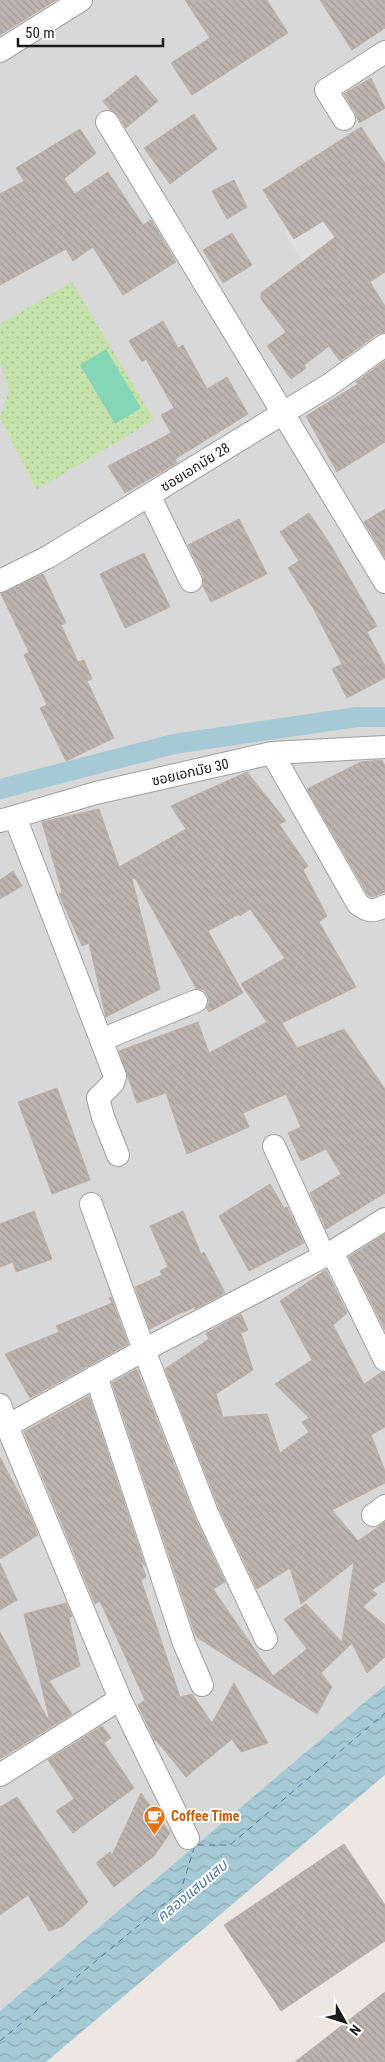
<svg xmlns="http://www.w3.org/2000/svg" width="385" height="2062" viewBox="0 0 385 2062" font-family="'Roboto Condensed','Noto Sans Thai',sans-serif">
<defs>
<pattern id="grass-dots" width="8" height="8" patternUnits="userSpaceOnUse" patternTransform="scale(1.25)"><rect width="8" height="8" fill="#c5e2aa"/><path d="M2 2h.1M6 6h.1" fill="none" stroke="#a9c192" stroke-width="1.8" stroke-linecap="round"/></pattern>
<pattern id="water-waves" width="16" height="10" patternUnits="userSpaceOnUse" patternTransform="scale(1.25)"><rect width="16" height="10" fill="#a5cad6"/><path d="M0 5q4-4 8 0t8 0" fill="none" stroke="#8dadb7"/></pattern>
<pattern id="building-back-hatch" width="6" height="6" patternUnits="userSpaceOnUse" patternTransform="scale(1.25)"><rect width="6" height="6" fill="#bcb4ae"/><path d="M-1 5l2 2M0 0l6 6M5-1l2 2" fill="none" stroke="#a19a95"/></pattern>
</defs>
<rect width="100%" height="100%" fill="#ece8e1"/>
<!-- residential -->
<path fill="#d9d8d8" d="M0,0H385V1685L0,2011Z"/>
<!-- grass -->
<path fill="url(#grass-dots)" d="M72,282L154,420L37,490L0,418L9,390L0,363V324Z"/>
<!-- pitch -->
<path fill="#85d5b7" d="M106,349L141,408L115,424L80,365Z"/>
<!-- parking -->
<path fill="#dfdfdf" d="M322,208L385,307L344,326L284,232Z"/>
<!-- water -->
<path fill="url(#water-waves)" d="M385,1685V1775L46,2062H0V2011Z"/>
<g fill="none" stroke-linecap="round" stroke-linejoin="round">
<!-- canal -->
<path stroke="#a5cad6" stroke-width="20" d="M0,789L174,744L357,717H385"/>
<!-- ferry -->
<path stroke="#5178a1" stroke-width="1" stroke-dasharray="6 5" stroke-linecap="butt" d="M0,2041L181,1890L195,1845H230L385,1713"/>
</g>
<!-- building -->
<path fill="url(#building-back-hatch)" stroke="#bcafa5" d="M0,0H56L0,35Z
M185,0H267L288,33L192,95L171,63L210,38Z
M320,0H385V28L352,50Z
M136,75L158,101L126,128L118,115L110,110L103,101Z
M371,78L385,108L359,123L355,112L344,94Z
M194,114L217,149L170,184L144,148Z
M361,127L385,163V272L370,282L385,306V332L377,334L340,361L329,346L304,365L306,368L291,379L267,346L286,332L261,299V293L335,237L323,221L294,239L263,190Z
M80,129L96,153L64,179L75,194L108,172L143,225L151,220L176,262L123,295L93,247L73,261L66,249L0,285V194L24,181L16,168Z
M234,180L247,207L227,219L212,191Z
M232,233L252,265L223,283L203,250Z
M163,321L178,348L183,345L207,389L227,377L248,414L175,459L177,463L125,493L108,466L171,433L161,415L174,408L146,359L142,362L129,341Z
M385,361V442L337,472L306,416L358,384L356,382Z
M385,509V557L364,522Z
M309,513L330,544L377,626L367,632L385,666V678L347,698L332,669L342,664L313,608L288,568L299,561L280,532Z
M239,519L267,574L211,602L203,586V575L188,545Z
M144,553L170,607L125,628L100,574Z
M43,574L66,623L61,625L78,662L84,660L92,679L87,681L114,738L66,761L40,708L47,705L24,655L29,652L1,594Z
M382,760L385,766V892L372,897L368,895L307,789L361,762Z
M247,772L286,821L279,824L308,866L303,870L327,916L319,922L356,987L282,1023L297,1048L344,1029L385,1089V1193L326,1229L310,1193L341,1174L326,1149L301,1161L288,1133L301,1127L286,1094L243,1113L249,1127L187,1154L166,1093L137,1103L119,1051L198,1022L209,1053L267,1022L241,984L285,958L250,909L240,916L239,914L208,931L243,993L209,1012L207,1008L209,1002L208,996L204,990L196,988L135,878L132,879L160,989L106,1017L89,943L82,946L59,894L62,892L42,822L99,809L119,867L186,829L171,806Z
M13,871L22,886L0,899V880Z
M57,1088L90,1180L52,1194L18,1102Z
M270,1184L284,1208L287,1207L304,1243L249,1271L219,1216Z
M34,1211L52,1259L16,1272L13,1262L0,1267V1224Z
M183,1211L201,1254L204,1252L225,1293L195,1309L194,1307L183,1313L182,1312L150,1329L135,1287L162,1275L160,1271L168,1267L150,1226Z
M385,1234V1330L349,1257Z
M326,1270L347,1313L333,1325L364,1384L382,1372L385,1373V1427L371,1435L385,1471V1483L332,1510L358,1541L385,1522V1581L372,1590L377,1594L363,1607L385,1625V1657L367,1673L352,1643L321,1673L332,1687L317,1714L198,1638L195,1634L112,1383L137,1369L195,1518L225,1582L213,1589L273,1676L307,1649L284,1619L306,1604L342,1642L354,1562L301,1604L290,1568L257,1589L219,1508L165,1369L209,1339L206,1333L241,1314L248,1330L241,1333L253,1370L216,1394L223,1417L267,1414L280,1453L309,1432L302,1422L309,1418L275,1384L312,1360L280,1301Z
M111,1297L128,1344L30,1398L5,1354L59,1332L56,1326L112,1303L109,1298Z
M89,1396L145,1566L140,1559L146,1577L141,1580L180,1697L192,1694L212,1723L234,1683L268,1743L241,1752L232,1739L186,1777L156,1740L155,1741L138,1705L145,1700L100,1601L95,1604L24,1432Z
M0,1457L28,1511L38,1535L0,1559Z
M0,1563L17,1600L0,1610Z
M66,1603L72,1616L69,1618L80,1666L49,1681L72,1714L0,1759V1632L47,1718L49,1717L24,1614Z
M102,1726L111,1738L104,1743L134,1788L73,1833L56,1811L74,1799L48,1760Z
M141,1793L170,1833L154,1856L114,1887L96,1863L110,1852L112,1855Z
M17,1797L88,1902L63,1926L49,1931L28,1895L0,1915V1807Z
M344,1844L385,1905V1941L281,2011L224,1925Z
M385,1992V2062H295Z"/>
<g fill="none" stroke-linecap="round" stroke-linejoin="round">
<defs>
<path id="minor" d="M0,51L81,0
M344,119L326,90L385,52
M107,122L385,582
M149,495L191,581
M0,581L48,557L329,385L385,345
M272,753L358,904C368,912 374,912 385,906
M15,817L115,1076L113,1083L98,1098L103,1117L118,1155
M0,821L96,793L272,753L385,747
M101,1040L196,1001
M274,1146L324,1256
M91,1204L144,1350L207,1513L266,1639
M332,1252L385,1360
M96,1376L184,1643L202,1685
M0,1405L7,1426L120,1699L188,1838
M7,1426L144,1350L332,1252L385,1219
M373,1515L385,1506
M0,1775L120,1699"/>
</defs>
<!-- minor casing -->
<use href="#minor" stroke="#9f9f9f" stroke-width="24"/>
<!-- minor -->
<use href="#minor" stroke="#fff" stroke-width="22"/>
</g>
<!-- icons -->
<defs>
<symbol id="cafe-pin" viewBox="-11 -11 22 30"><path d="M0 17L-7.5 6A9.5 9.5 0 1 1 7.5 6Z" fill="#e8710a" stroke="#fff"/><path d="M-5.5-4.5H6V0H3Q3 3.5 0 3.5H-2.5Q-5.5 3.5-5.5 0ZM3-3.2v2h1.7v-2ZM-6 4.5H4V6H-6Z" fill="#fff"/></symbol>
</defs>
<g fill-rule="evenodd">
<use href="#cafe-pin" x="142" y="1804" width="25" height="34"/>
</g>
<g text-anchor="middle" stroke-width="4" stroke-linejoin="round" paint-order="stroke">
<!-- street labels -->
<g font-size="14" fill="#1b1b1b" stroke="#fff">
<text transform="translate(195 467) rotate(-32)" y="5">ซอยเอกมัย 28</text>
<text transform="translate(190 772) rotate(-13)" y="5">ซอยเอกมัย 30</text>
</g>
<!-- food labels -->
<g font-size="14" font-weight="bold" fill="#c56008" stroke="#fff" text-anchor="start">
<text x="171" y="1821">Coffee Time</text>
</g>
<!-- water labels -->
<g font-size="15" font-style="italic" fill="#5178a1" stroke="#fff">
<text transform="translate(192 1891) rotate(-40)" y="5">คลองแสนแสบ</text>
</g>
</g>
<!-- north arrow -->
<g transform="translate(345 2022) rotate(129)" stroke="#ffffff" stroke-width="4" paint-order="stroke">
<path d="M0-4L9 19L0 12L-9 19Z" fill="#1b1b1b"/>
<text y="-8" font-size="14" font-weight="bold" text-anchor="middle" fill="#1b1b1b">N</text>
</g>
<!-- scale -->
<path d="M18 38v8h145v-8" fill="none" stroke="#1b1b1b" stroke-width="2.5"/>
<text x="25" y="38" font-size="15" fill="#1b1b1b" stroke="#ffffff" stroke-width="4" paint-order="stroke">50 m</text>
</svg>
